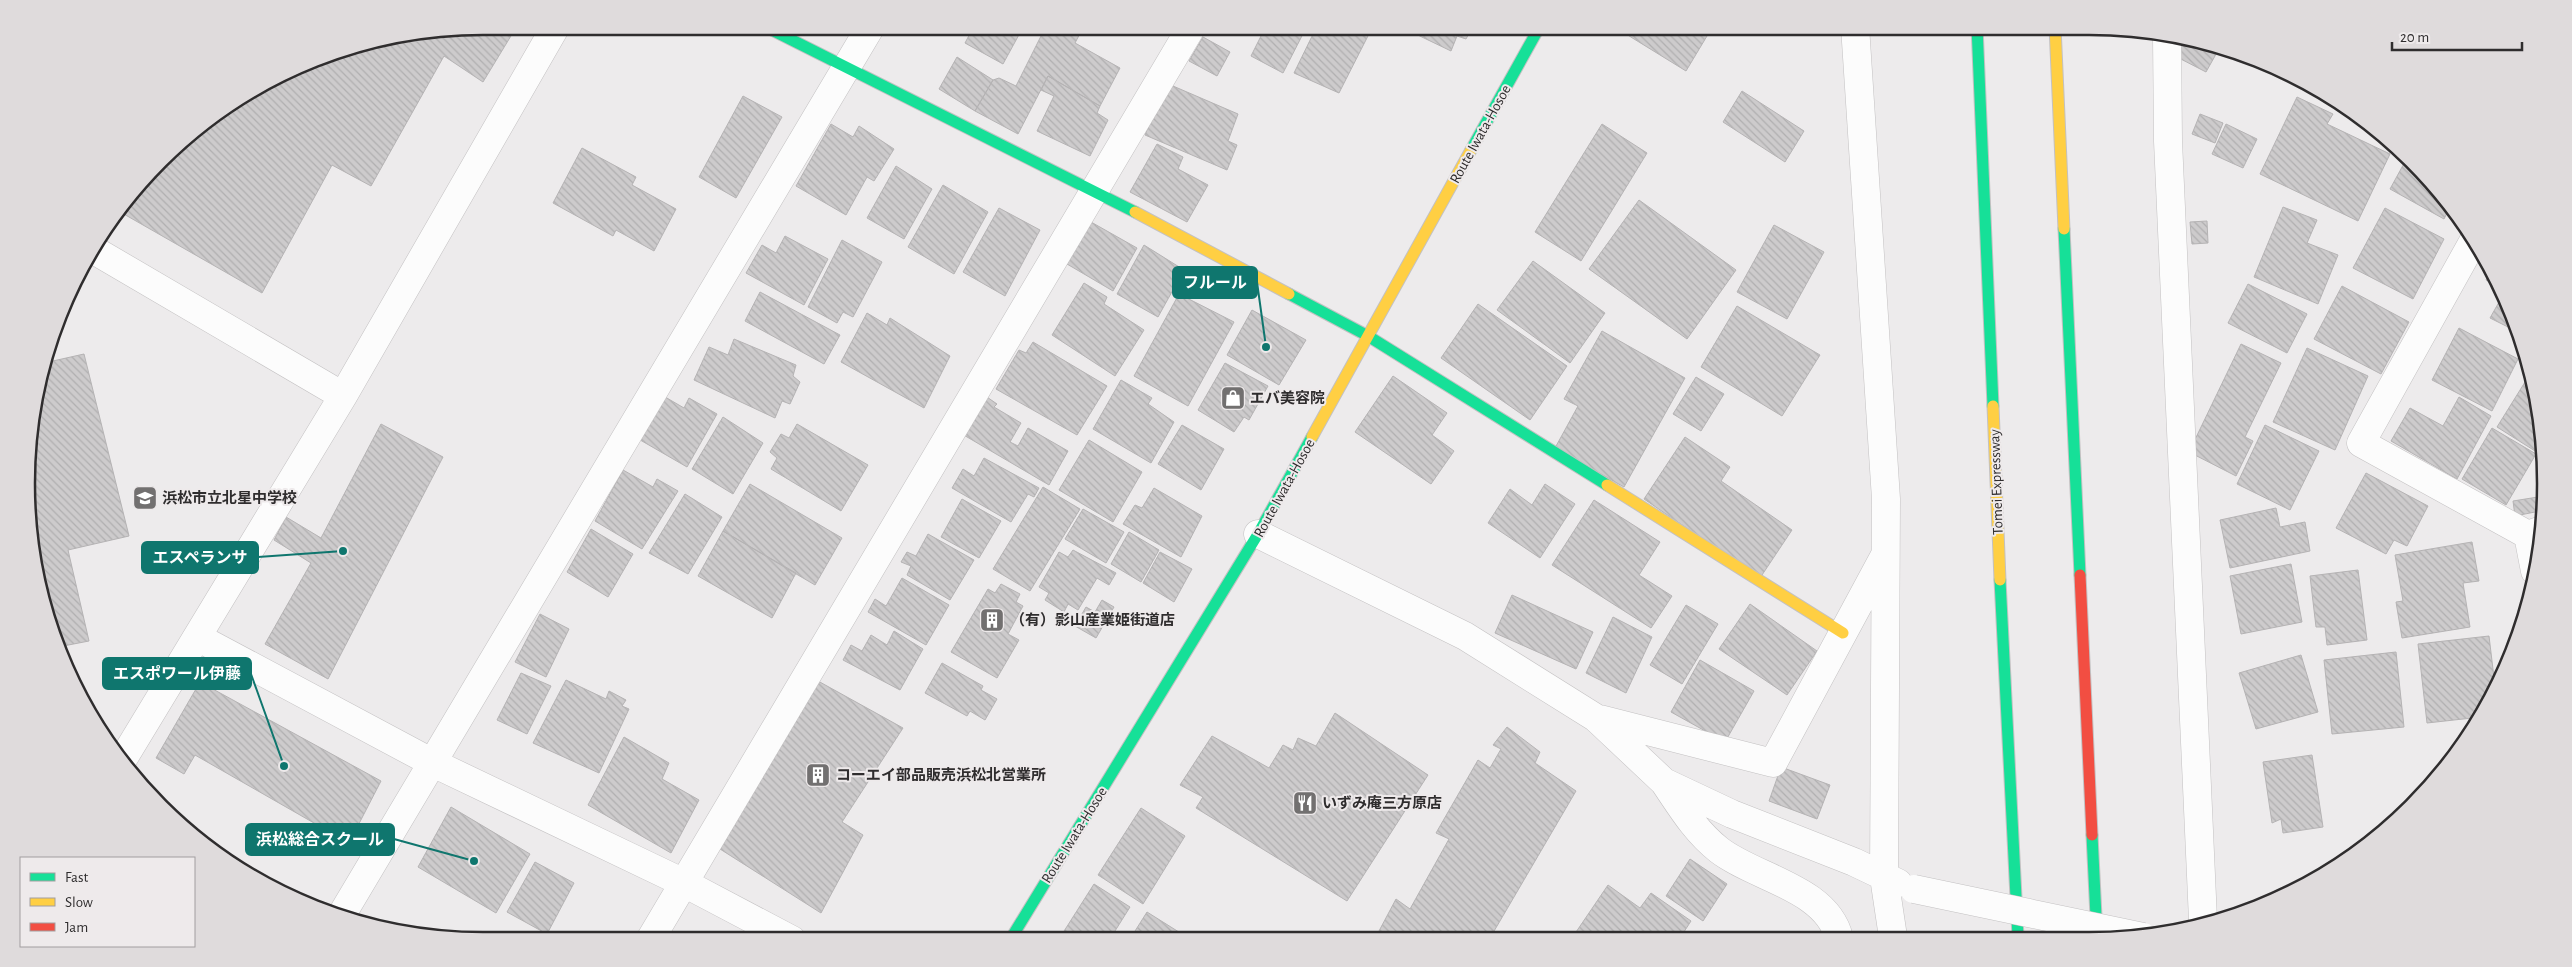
<svg xmlns="http://www.w3.org/2000/svg" width="2572" height="967" viewBox="0 0 2572 967" font-family="'Alegreya Sans','Noto Sans JP',sans-serif">
<defs>
<pattern id="building-back-hatch" width="6" height="6" patternUnits="userSpaceOnUse" patternTransform="scale(1.25)"><rect width="6" height="6" fill="#cdcbcc"/><path d="M-1 5l2 2M0 0l6 6M5-1l2 2" fill="none" stroke="#b0afb0"/></pattern>
</defs>
<rect width="100%" height="100%" fill="#edebec"/>
<!-- building -->
<path fill="url(#building-back-hatch)" stroke="#b5b3b4" d="M484,26H517L483,82L444,56L371,186L332,165L262,293L122,213L182,140L255,87L336,51Z
M974,26H1012L1021,31L1003,64L965,43Z
M1033,26H1084L1075,43L1120,68L1100,106L1048,76L1018,134L975,111L993,80L999,78L1016,86L1041,36L1032,30Z
M1266,26H1307L1283,73L1251,56Z
M1317,26L1372,28L1339,93L1294,73Z
M1399,26H1473L1466,39L1457,36L1451,51Z
M1613,26H1703L1710,31L1686,71Z
M1203,37L1230,52L1217,76L1189,61Z
M2185,39L2207,42L2220,47L2206,72L2175,56Z
M957,57L993,80L975,111L939,89Z
M1048,76L1100,106L1097,113L1108,120L1090,156L1037,131L1054,96L1041,90Z
M1166,83L1238,114L1228,141L1237,145L1227,170L1145,135Z
M1742,91L1804,131L1785,162L1723,122Z
M743,96L782,117L736,198L699,177Z
M2297,97L2333,114L2327,124L2390,154L2358,221L2260,174Z
M2200,114L2223,123L2215,143L2192,134Z
M831,124L853,137L859,126L894,149L874,181L867,177L846,215L796,186Z
M1602,124L1647,153L1581,261L1535,232Z
M2226,124L2257,139L2243,168L2212,154Z
M1157,144L1183,157L1178,169L1208,185L1187,222L1130,192Z
M582,148L636,177L632,185L676,209L654,251L616,230L613,236L553,203Z
M2407,158L2432,182L2450,207L2444,219L2390,189Z
M896,166L932,189L904,239L867,218Z
M943,185L988,212L954,274L908,247Z
M1639,200L1736,270L1687,339L1589,269Z
M2283,207L2317,220L2307,243L2338,255L2318,304L2254,277Z
M999,208L1040,230L1005,296L963,272Z
M2385,208L2444,239L2413,299L2353,268Z
M2207,221L2208,243L2192,244L2190,222Z
M1091,222L1137,248L1113,291L1067,264Z
M1774,225L1824,252L1787,319L1737,292Z
M785,236L828,259L804,305L746,273L762,245L776,253Z
M842,240L882,262L853,317L843,312L837,323L808,307Z
M1144,245L1184,270L1158,317L1117,294Z
M1533,261L1605,313L1570,363L1497,310Z
M2491,270L2499,287L2486,280Z
M1084,283L1107,297L1104,304L1144,330L1115,376L1052,335Z
M2248,284L2307,314L2287,353L2228,323Z
M2342,286L2409,322L2381,374L2314,339Z
M760,292L840,335L824,364L745,321Z
M1179,294L1234,322L1188,406L1134,376Z
M2503,295L2520,333L2490,318Z
M1478,304L1567,366L1530,420L1441,358Z
M1737,306L1820,355L1782,416L1701,367Z
M1252,310L1306,340L1279,385L1227,355Z
M867,313L887,325L890,318L950,356L924,408L841,362Z
M2459,328L2518,359L2492,411L2432,380Z
M1602,331L1685,378L1624,487L1555,448L1578,406L1564,399Z
M734,339L796,365L793,376L800,382L790,404L782,401L775,418L694,380L709,347L728,355Z
M1033,342L1107,386L1077,435L996,389L1019,350L1026,353Z
M2241,344L2281,363L2245,437L2253,441L2236,476L2189,452Z
M2307,348L2368,376L2335,450L2273,422Z
M84,354L129,536L68,550L89,641L58,647L35,573L30,424L44,363Z
M1225,363L1268,386L1249,420L1244,417L1234,432L1198,410Z
M2530,374L2542,424L2543,456L2497,427Z
M1393,376L1447,413L1432,435L1454,451L1431,484L1355,432Z
M1696,377L1724,394L1701,431L1673,414Z
M1121,380L1152,398L1148,404L1174,422L1151,463L1093,429Z
M660,394L684,408L689,398L717,414L687,467L635,437Z
M984,395L997,404L994,407L1021,423L1010,442L1018,446L1028,428L1068,451L1049,485L962,434Z
M2459,397L2491,416L2457,479L2391,441L2410,408L2443,426Z
M723,417L763,443L733,494L692,469Z
M381,424L443,457L328,679L265,644L311,563L274,540L286,517L321,538Z
M797,424L868,465L841,511L771,469L777,458L770,452L781,434L789,438Z
M1182,425L1224,449L1201,490L1158,464Z
M2265,425L2319,451L2290,510L2237,484Z
M2492,428L2536,454L2506,505L2462,479Z
M1685,437L1730,467L1721,481L1792,530L1760,578L1644,499Z
M1089,440L1142,472L1113,522L1059,490Z
M984,458L1039,488L1034,497L1028,494L1011,522L952,488L963,469L974,476Z
M623,470L653,487L657,479L678,491L642,549L595,521Z
M2366,473L2428,506L2407,546L2394,540L2386,554L2336,528Z
M750,484L842,538L815,585L723,531Z
M1545,484L1575,504L1540,558L1488,523L1510,489L1532,505Z
M1043,487L1080,509L1030,591L993,569Z
M1154,488L1202,516L1181,557L1123,524L1135,505L1142,508Z
M685,494L722,517L688,574L649,553Z
M2544,496L2545,510L2515,516L2513,501Z
M962,499L1001,521L979,558L941,537Z
M1594,500L1660,542L1639,575L1672,596L1651,628L1552,565Z
M2276,508L2280,527L2305,522L2310,551L2230,568L2220,520Z
M1083,509L1124,532L1106,563L1065,539Z
M591,529L633,554L608,597L567,572Z
M723,531L796,573L772,618L698,576Z
M1129,532L1159,550L1141,582L1111,564Z
M928,534L974,560L950,600L907,575L911,566L901,562L907,552L916,556Z
M2472,542L2479,581L2463,583L2470,627L2402,638L2396,602L2403,601L2395,555Z
M1073,550L1116,573L1109,585L1097,578L1078,610L1068,604L1064,612L1045,600L1049,593L1039,587L1059,552L1068,557Z
M1160,552L1192,569L1174,602L1143,583Z
M2291,564L2302,622L2241,634L2230,576Z
M2358,570L2367,640L2327,645L2325,627H2316L2310,576Z
M902,578L949,605L926,645L868,612L875,599L886,606Z
M1001,584L1020,594L1016,602L1023,606L1008,634L1019,640L997,678L951,652L988,589L995,593Z
M1512,595L1593,632L1576,669L1495,633Z
M1102,600L1114,607L1096,638L1075,626L1086,607L1095,612Z
M1750,604L1817,651L1787,695L1719,649Z
M1686,605L1718,624L1682,684L1650,665Z
M540,614L569,629L546,677L515,662Z
M1613,617L1652,637L1626,693L1586,673Z
M894,631L923,649L900,690L843,660L851,645L862,651L871,635L887,645Z
M2489,636L2495,686L2484,712L2481,717L2427,723L2418,644Z
M2396,652L2404,727L2332,734L2324,660Z
M2301,655L2318,712L2256,729L2239,673Z
M1700,660L1754,691L1725,742L1671,712Z
M942,663L983,686L981,690L997,699L985,720L970,711L967,716L925,693Z
M521,673L551,686L527,734L497,720Z
M566,680L606,699L609,691L626,700L622,706L629,709L599,773L533,743Z
M818,681L903,728L842,822L863,835L821,913L720,849Z
M200,682L381,781L349,843L195,755L184,774L156,758Z
M1335,713L1428,775L1347,901L1196,808L1203,797L1180,785L1212,736L1269,768L1283,745L1293,750L1298,738L1316,746Z
M1507,727L1540,752L1535,763L1576,791L1490,938L1392,939L1379,931L1396,899L1410,909L1449,839L1436,833L1478,760L1490,768L1501,749L1493,745Z
M624,737L669,763L662,779L699,800L671,853L588,805Z
M2312,755L2323,827L2283,833L2281,819L2272,823L2263,762Z
M1781,767L1830,785L1817,819L1769,801Z
M451,807L530,854L496,913L418,867Z
M1141,808L1185,836L1143,904L1098,875Z
M2401,814L2393,823L2392,815Z
M1690,859L1727,884L1703,921L1666,896Z
M535,862L574,883L547,934L507,912Z
M1094,884L1130,907L1110,939H1059Z
M1608,885L1640,908L1651,893L1691,921L1680,938H1579L1574,935Z
M1147,912L1190,939H1130Z
M494,934L506,941H490Z"/>
<g fill="none" stroke-linecap="round" stroke-linejoin="round">
<defs>
<path id="street" d="M1855,26L1886,499L1884,877L1893,937
M2167,37L2168,141L2203,920
M2474,240L2361,443L2528,535
M92,249L343,396
M1258,534L1465,636L1596,718L1664,782L1732,814L1854,862L1898,883
M2535,571L2528,535L2542,530
M197,637L433,763L684,883L792,940
M1600,719L1773,763L1884,557
M123,759L343,396L556,26
M1664,782C1681,807 1695,831 1719,850C1755,878 1827,888 1839,938
M341,916L871,26
M650,940L1192,26"/>
<path id="fast" d="M764,26L1135,212
M1977,26L1993,406
M1471,150L1540,26
M2064,229L2080,575
M1289,294L1368,336L1607,485
M2000,580L2018,937
M2092,835L2097,937
M1010,940L1258,534L1312,437"/>
<path id="slow" d="M2055,26L2064,229
M1135,212L1289,294
M1993,406L2000,580
M1312,437L1471,150
M1607,485L1843,633"/>
<path id="jam" d="M2080,575L2092,835"/>
</defs>
<!-- street casing -->
<use href="#street" stroke="#c3c1c2" stroke-width="29"/>
<!-- fast casing -->
<use href="#fast" stroke="#c3c1c2" stroke-width="13"/>
<!-- slow casing -->
<use href="#slow" stroke="#c3c1c2" stroke-width="13"/>
<!-- jam casing -->
<use href="#jam" stroke="#c3c1c2" stroke-width="13"/>
<!-- street -->
<use href="#street" stroke="#fcfcfc" stroke-width="28"/>
<!-- fast -->
<use href="#fast" stroke="#16e098" stroke-width="11"/>
<!-- slow -->
<use href="#slow" stroke="#ffcf43" stroke-width="11"/>
<!-- jam -->
<use href="#jam" stroke="#f24e42" stroke-width="11"/>
<defs>
<path id="street-bridge" d="M1914,889L2143,937"/>
</defs>
<!-- street-bridge casing -->
<use href="#street-bridge" stroke="#c3c1c2" stroke-width="29" stroke-linecap="butt"/>
<!-- street-bridge -->
<use href="#street-bridge" stroke="#fcfcfc" stroke-width="28"/>
</g>
<!-- icons -->
<defs>
<symbol id="shop-square" viewBox="-11 -11 22 22"><rect x="-9" y="-9" width="18" height="18" rx="4" fill="#727070" stroke="#eeeaeb"/><path d="M-5-2.5h2.3a2.7 3.5 0 0 1 5.4 0H5L5.5 6h-11ZM-1.5-2.5h3a1.5 2.3 0 0 0-3 0Z" fill="#fff"/></symbol>
<symbol id="school-square" viewBox="-11 -11 22 22"><rect x="-9" y="-9" width="18" height="18" rx="4" fill="#727070" stroke="#eeeaeb"/><path d="M0-5L7-2L0 1L-7-2ZM-4 1L0 2.5L4 1V4Q0 6-4 4Z" fill="#fff"/></symbol>
<symbol id="building-square" viewBox="-11 -11 22 22"><rect x="-9" y="-9" width="18" height="18" rx="4" fill="#727070" stroke="#eeeaeb"/><path d="M-4-6H4V6H1V3H-1V6H-4ZM-2.5-4.3h1.7v1.8h-1.7ZM.8-4.3h1.7v1.8H.8ZM-2.5-1h1.7V.8h-1.7ZM.8-1h1.7V.8H.8Z" fill="#fff"/></symbol>
<symbol id="restaurant-square" viewBox="-11 -11 22 22"><rect x="-9" y="-9" width="18" height="18" rx="4" fill="#727070" stroke="#eeeaeb"/><path d="M-5-6h1v4h1v-4h1v4h1v-4h1v5L-1.5 .5V6h-2V.5L-5-1ZM5-6V6H3V1.5H1.5Q1.5-4 5-6Z" fill="#fff"/></symbol>
</defs>
<g fill-rule="evenodd">
<use href="#shop-square" x="1219" y="384" width="28" height="28"/>
<use href="#school-square" x="131" y="484" width="28" height="28"/>
<use href="#building-square" x="978" y="606" width="28" height="28"/>
<use href="#building-square" x="804" y="761" width="28" height="28"/>
<use href="#restaurant-square" x="1291" y="789" width="28" height="28"/>
</g>
<g text-anchor="middle" stroke-width="4" stroke-linejoin="round" paint-order="stroke">
<!-- street labels -->
<g font-size="15" fill="#2f2d2e" stroke="#eeeaeb">
<text transform="translate(1480 134) rotate(-61)" y="5">Route Iwata-Hosoe</text>
<text transform="translate(1996 482) rotate(-92)" y="5">Tomei Expressway</text>
<text transform="translate(1284 488) rotate(-61)" y="5">Route Iwata-Hosoe</text>
<text transform="translate(1074 835) rotate(-58)" y="5">Route Iwata-Hosoe</text>
</g>
<!-- poi labels -->
<g font-size="15" font-weight="bold" fill="#2f2d2e" stroke="#eeeaeb" text-anchor="start">
<text x="1250" y="403">エバ美容院</text>
<text x="162" y="503">浜松市立北星中学校</text>
<text x="1010" y="625">（有）影山産業姫街道店</text>
<text x="836" y="780">コーエイ部品販売浜松北営業所</text>
<text x="1322" y="808">いずみ庵三方原店</text>
</g>
</g>
<!-- crop -->
<path d="M0 0H2572V967H0ZM483 35H2089A448 448 0 0 1 2537 483V484A448 448 0 0 1 2089 932H483A448 448 0 0 1 35 484V483A448 448 0 0 1 483 35Z" fill="#dfdbdc" fill-rule="evenodd"/>
<path fill="none" stroke="#2f2d2e" stroke-width="2.5" d="M483 35H2089A448 448 0 0 1 2537 483V484A448 448 0 0 1 2089 932H483A448 448 0 0 1 35 484V483A448 448 0 0 1 483 35Z"/>
<!-- callouts -->
<path fill="none" stroke="#0f766e" stroke-width="2" d="M1266 347L1257 282M343 551L258 557M284 766L251 674M474 861L394 839"/>
<g fill="#0f766e" stroke="#eeeaeb" stroke-width="2">
<circle cx="1266" cy="347" r="5"/>
<circle cx="343" cy="551" r="5"/>
<circle cx="284" cy="766" r="5"/>
<circle cx="474" cy="861" r="5"/>
</g>
<g fill="#0f766e" stroke="#0f766e" stroke-width="2">
<rect x="1173" y="267" width="84" height="31" rx="5"/>
<rect x="142" y="542" width="116" height="31" rx="5"/>
<rect x="103" y="658" width="148" height="31" rx="5"/>
<rect x="246" y="824" width="148" height="31" rx="5"/>
</g>
<g font-size="16" text-anchor="middle" font-weight="bold" fill="#fff">
<text x="1215" y="288">フルール</text>
<text x="200" y="563">エスペランサ</text>
<text x="177" y="679">エスポワール伊藤</text>
<text x="320" y="845">浜松総合スクール</text>
</g>
<!-- legend -->
<rect x="20" y="857" width="175" height="90" fill="#eeeaeb" stroke="#a29e9f"/>
<rect x="30" y="873" width="25" height="8" fill="#16e098" stroke="#a29e9f"/>
<text x="65" y="882" font-size="15" fill="#2f2d2e">Fast</text>
<rect x="30" y="898" width="25" height="8" fill="#ffcf43" stroke="#a29e9f"/>
<text x="65" y="907" font-size="15" fill="#2f2d2e">Slow</text>
<rect x="30" y="923" width="25" height="8" fill="#f24e42" stroke="#a29e9f"/>
<text x="65" y="932" font-size="15" fill="#2f2d2e">Jam</text>
<!-- scale -->
<path d="M2392 42v8h130v-8" fill="none" stroke="#2f2d2e" stroke-width="2.5"/>
<text x="2400" y="42" font-size="15" fill="#2f2d2e" stroke="#eeeaeb" stroke-width="4" paint-order="stroke">20 m</text>
</svg>
